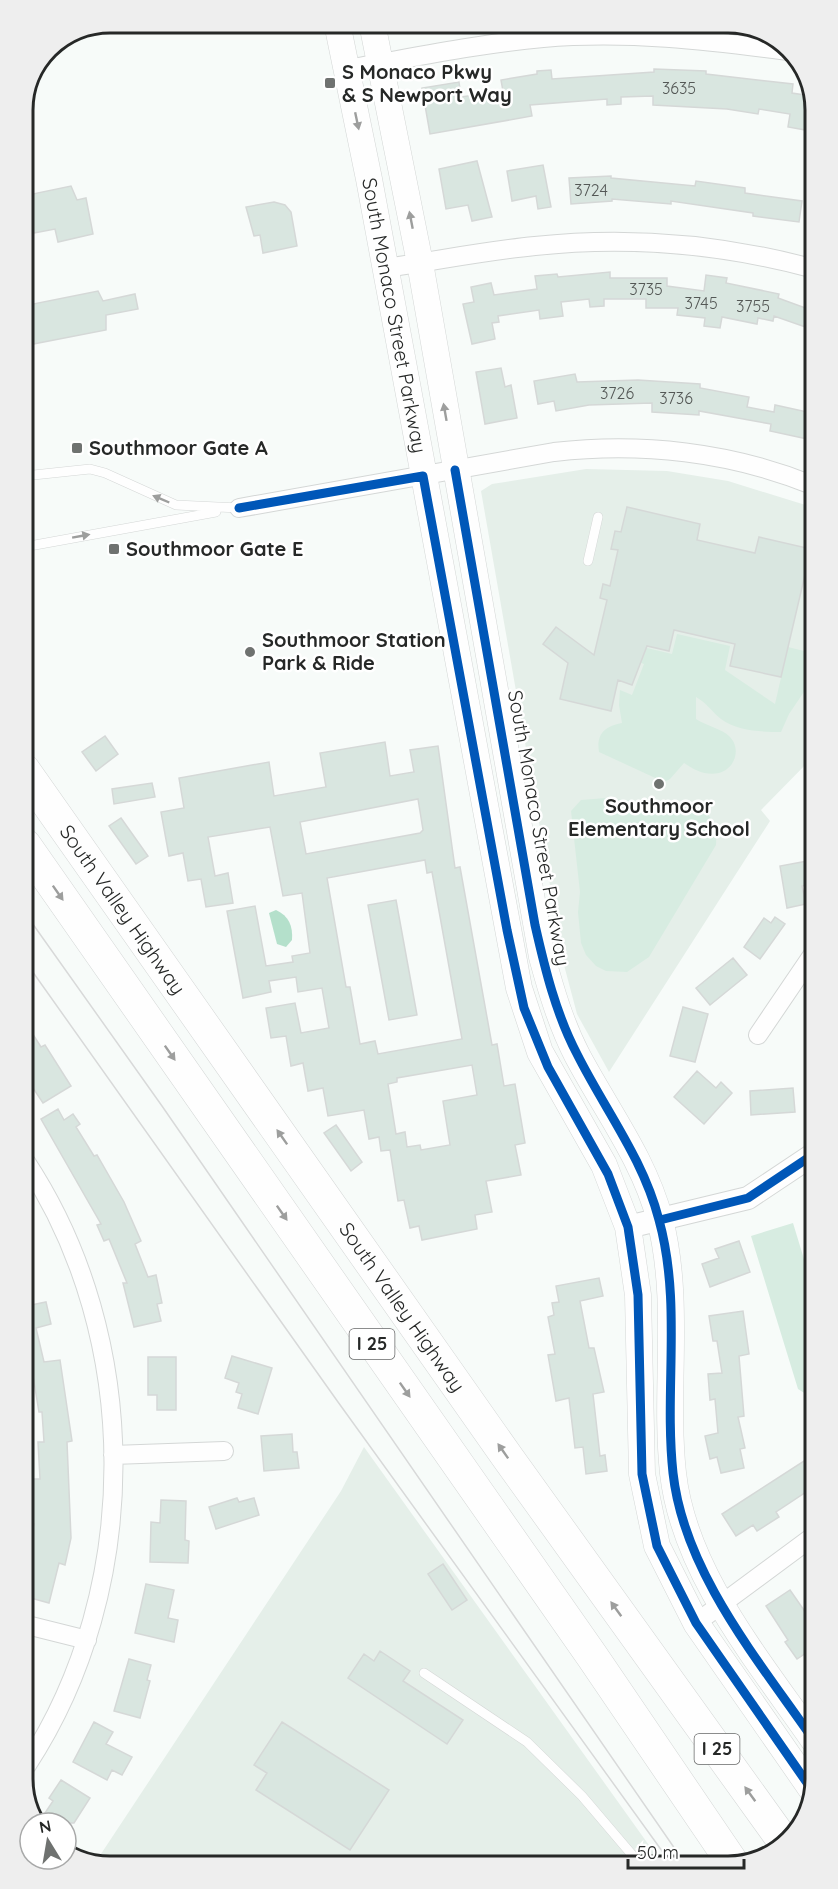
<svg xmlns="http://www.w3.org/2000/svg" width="838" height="1889" viewBox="0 0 838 1889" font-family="Quicksand,sans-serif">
<rect width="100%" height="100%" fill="#f7fbf9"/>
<!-- built -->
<path fill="#e5efe9" d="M586,469L667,471L728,481L812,507L813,757L761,810L770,821L609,1072L577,1014L564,965L481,491L492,484Z
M364,1447L661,1862L104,1866L95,1863L341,1491Z"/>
<!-- park -->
<path fill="#d7ece1" d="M677,634L730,646L725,670L775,704L788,647L812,653V680L789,714L781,732C762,732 737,731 721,719C712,712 707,703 696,697V719C705,725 722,729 729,736C742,748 735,769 719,773C706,776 694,770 684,763L670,779L664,782L599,752C596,734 605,726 622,723L619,705L620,690L632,695L644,664L599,647L601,637L672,654Z
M606,798L697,808C714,815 717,827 716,845L649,957L627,972L606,971L596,966L586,955L581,943L578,912L580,892L571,811L581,800Z
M793,1223L814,1292V1394L809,1396L798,1389L751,1236Z"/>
<!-- water -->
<path fill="#b4e0cb" d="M276,910C289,916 293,926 292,940L286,947L277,944L269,913Z"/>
<!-- building -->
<path fill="#d9e6e0" stroke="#d5d8d7" stroke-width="1.5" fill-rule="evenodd" d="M654,69L706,71V74L793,84L792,93L811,96V131L788,127L790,114L759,109L758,114L727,109L653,105V96L621,97V104L607,105V99L530,105L532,116L430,134L422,88L459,82L461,97L503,91L501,80L537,74V71L551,70L552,79L654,72Z
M477,161L492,217L472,221L468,205L446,209L439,169Z
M543,165L551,207L538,209L536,196L512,201L507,171Z
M611,176V178L695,186L696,181L745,188V193L802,201L799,222L753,216V213L671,201V204L612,199V201L571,204L569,178Z
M71,186L77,200L86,198L93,234L58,242L55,229L23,235V196Z
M274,202L285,205L291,212L297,246L263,253L260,235L254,236L246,207Z
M610,272V278H667V286L704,291L706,275L727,278L726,283L779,294L778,298L811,310V329L774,316L773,321L758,318L757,324L722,317L720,328L704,326L705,318L677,315L678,308H646V299H604V306L590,307L589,299L561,302L563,316L540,319L539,310L498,316L499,322L492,323L495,339L472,344L463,304L474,302L471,287L491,283L494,295L537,289L535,276L557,274L558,277Z
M98,291L103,301L135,294L138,309L106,315V330L23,346V306Z
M501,368L505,387L511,385L517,418L485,424L476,372Z
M575,374L577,382L638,380L700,384V388L749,397L747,407L774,412L775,405L812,413V440L770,431L771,424L699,411V415L652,412V403L589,405L556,411L554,401L538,404L534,381Z
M627,507L700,524L697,540L755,553L759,537L811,549L781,677L730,666L735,644L674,630L669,651L647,646L632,685L618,680L611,711L560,699L568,663L543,644L556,627L594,655L607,600L600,598L603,584L610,586L618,550L611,549L615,531L621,532Z
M105,736L118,754L96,771L82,752Z
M385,742L390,776L414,772L410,750L438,746L455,868L460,867L492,1045L497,1044L504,1086L515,1084L525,1143L515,1145L521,1175L486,1181L492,1212L475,1215L477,1229L422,1240L419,1226L410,1228L404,1200L398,1201L390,1150L381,1151L379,1137L369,1139L364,1110L328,1116L323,1088L308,1091L303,1063L291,1066L286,1036L271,1038L266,1008L295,1003L301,1033L329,1028L322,988L298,992L296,977L269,981L271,992L243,998L227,911L255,906L266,966L293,962L292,956L310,953L302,893L283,896L270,827L208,837L215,876L228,873L233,903L206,907L201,879L188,881L183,853L169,856L161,812L184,808L179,778L269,762L274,796L326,787L320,753ZM418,799L423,830L420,833L306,854L300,822ZM425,860L427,873L432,872L462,1039L378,1054L375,1041L360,1044L350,987H346L327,878ZM472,1065L477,1095L443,1101L450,1145L421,1150L420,1145L407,1147L405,1132L396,1134L388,1084L397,1082V1078Z
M152,783L155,797L114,804L112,789Z
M121,818L148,856L136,864L109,826Z
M813,860V884L802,886L806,904L787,908L780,866Z
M396,900L417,1015L389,1020L368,905Z
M775,917L785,924L760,959L744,947L764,918L771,923Z
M733,958L747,975L710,1005L696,988Z
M683,1007L708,1014L695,1062L670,1056Z
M25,1022L41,1047L45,1045L71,1086L43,1103L25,1076Z
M697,1071L716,1088L721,1082L732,1093L704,1124L674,1097Z
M793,1088L795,1112L751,1115L750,1091Z
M58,1109L64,1120L73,1114L80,1124L76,1127L94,1156L97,1155L124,1202L141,1241L135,1244L148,1277L156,1275L162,1303L157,1304L161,1321L134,1327L123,1283H127L109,1239L104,1241L97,1225L101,1224L41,1119Z
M336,1125L362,1162L351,1171L324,1133Z
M739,1241L750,1272L710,1287L702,1264L719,1258L715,1249Z
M599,1278L603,1296L580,1301L589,1348H594L604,1392L593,1394L600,1456L605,1455L607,1471L586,1474L583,1447L575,1448L569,1398L556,1401L548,1355L555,1354L548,1317L554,1315L552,1303L559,1302L556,1286Z
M46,1302L51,1324L36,1328L44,1362L60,1360L72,1441L67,1442L71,1538L65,1565L59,1563L49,1603L27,1597L30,1575L27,1574V1551L34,1524H29L28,1479H40L38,1442H44L42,1412H39L29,1352L26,1353V1306Z
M743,1311L749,1354L739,1356L744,1416L738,1417L745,1448L740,1449L744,1468L721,1473L717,1457L710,1459L705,1436L718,1433L715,1399L710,1400L708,1374L722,1373L717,1341H713L709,1316Z
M232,1356L272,1368L258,1414L238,1408L242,1394L236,1392L239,1383L225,1378Z
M148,1357H176V1410H157V1395H148Z
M292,1434L293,1452H297L299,1468L264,1471L261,1436Z
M815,1454V1486L776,1512L779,1517L757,1531L753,1525L736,1536L722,1514Z
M237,1498L239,1502L254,1498L259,1515L216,1529L209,1507Z
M161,1500L186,1501L185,1540L189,1541L188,1563L150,1562L151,1522L160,1523Z
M443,1564L467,1600L452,1610L428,1574Z
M146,1584L174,1590L168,1618L178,1620L174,1642L135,1633Z
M790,1590L815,1626V1647L797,1659L785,1642L788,1640L766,1606Z
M380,1651L410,1671L403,1681L463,1720L447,1744L348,1678L364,1654L374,1661Z
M129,1659L151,1665L147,1680L150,1681L140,1718L114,1711Z
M94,1722L113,1732L106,1744L132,1757L122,1775L112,1770L107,1780L73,1762Z
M282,1722L389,1790L350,1850L256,1790L267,1773L254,1765Z
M61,1780L90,1798L74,1823H52L55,1818L45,1813L53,1801L49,1798Z"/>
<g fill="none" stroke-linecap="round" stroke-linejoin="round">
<defs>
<path id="service" d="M24,476L90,469L105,473L176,505L239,508
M24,547L216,512
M588,561L598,517
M424,1673L527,1742L582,1796L639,1863"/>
<path id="minor" d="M346,69C411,58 477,44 543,38C626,31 707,40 788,51
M385,268C435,261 484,251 535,246C627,236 721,244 811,268
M239,508L554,452C641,442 731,452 812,485
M758,1035L813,954
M26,1162C142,1338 143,1588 27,1765
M113,1455L224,1451
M696,1623L815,1535
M27,1625L87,1640"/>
<path id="tertiary" d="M628,1227L748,1198L814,1154"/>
<g id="secondary">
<path id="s1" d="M337,23L369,179L519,988L540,1052L604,1165L628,1227L638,1295L642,1474L657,1546L696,1623L812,1790"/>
<path d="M372,23L420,263L542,957C551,990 561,1024 577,1055C606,1110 644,1159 660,1220C681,1303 664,1389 673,1473C684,1573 760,1662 815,1742"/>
</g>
<g id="motorway">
<path id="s2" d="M24,770L508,1458L784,1842"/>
<path d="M25,845L592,1656L732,1862"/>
</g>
</defs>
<!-- service casing -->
<use href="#service" stroke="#d4d7d6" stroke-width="10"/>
<!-- minor casing -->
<use href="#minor" stroke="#d4d7d6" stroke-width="20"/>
<!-- tertiary casing -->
<use href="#tertiary" stroke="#d4d7d6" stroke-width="24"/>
<!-- secondary casing -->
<use href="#secondary" stroke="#d4d7d6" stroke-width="27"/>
<!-- motorway casing -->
<use href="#motorway" stroke="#d4d7d6" stroke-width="33"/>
<!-- service -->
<use href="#service" stroke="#fefefe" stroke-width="9"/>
<!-- minor -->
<use href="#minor" stroke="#fefefe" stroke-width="18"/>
<!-- tertiary -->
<use href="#tertiary" stroke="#fefefe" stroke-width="22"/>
<!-- secondary -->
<use href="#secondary" stroke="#fefefe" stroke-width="26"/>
<!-- motorway -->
<use href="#motorway" stroke="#fefefe" stroke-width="32"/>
<!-- tram -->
<path stroke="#d8d9d9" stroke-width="1.5" d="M25,913L162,1106L684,1862
M25,961L338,1402L670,1862"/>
<defs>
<path id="cycleway" d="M455,470L535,925C545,969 556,1014 577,1054C605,1110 643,1158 659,1220C682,1303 664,1389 673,1473C684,1573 760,1662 815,1742
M239,508L423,476L507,930L524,1008L548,1067L608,1174L628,1227L638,1295L642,1474L657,1546L696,1623L812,1790
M660,1220L748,1198L814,1154"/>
</defs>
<!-- cycleway casing -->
<use href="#cycleway" stroke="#fff" stroke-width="13"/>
<!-- cycleway -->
<use href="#cycleway" stroke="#0057b8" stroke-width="9"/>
</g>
<!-- one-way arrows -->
<defs><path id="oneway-solid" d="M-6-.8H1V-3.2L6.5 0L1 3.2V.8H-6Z" transform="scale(1.5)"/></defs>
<g fill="#9d9e9d">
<use href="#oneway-solid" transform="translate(357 121) rotate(78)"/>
<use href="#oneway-solid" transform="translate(411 220) rotate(-101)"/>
<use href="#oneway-solid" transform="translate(445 412) rotate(-100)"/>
<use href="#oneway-solid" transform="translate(161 499) rotate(-157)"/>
<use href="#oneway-solid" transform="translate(81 536) rotate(-10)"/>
<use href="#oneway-solid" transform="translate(58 893) rotate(55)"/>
<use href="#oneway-solid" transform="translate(170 1053) rotate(55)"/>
<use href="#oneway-solid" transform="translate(282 1137) rotate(-125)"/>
<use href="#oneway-solid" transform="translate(282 1213) rotate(55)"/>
<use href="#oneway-solid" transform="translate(405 1390) rotate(55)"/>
<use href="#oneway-solid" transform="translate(503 1451) rotate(-125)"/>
<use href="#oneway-solid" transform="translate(616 1609) rotate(-126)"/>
<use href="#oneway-solid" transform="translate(750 1794) rotate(-126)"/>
</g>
<!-- markers -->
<g fill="#6f7270" stroke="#fff" stroke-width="2">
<rect x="324" y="77" width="12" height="12" rx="3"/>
<rect x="71" y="442" width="12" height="12" rx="3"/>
<rect x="108" y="543" width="12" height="12" rx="3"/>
<circle cx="250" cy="652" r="6"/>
<circle cx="659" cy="784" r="6"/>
</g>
<g text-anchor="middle" stroke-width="5" stroke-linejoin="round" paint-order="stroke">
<!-- number labels -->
<g font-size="16" fill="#545856">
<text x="679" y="94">3635</text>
<text x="591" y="196">3724</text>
<text x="646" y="295">3735</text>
<text x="701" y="309">3745</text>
<text x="753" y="312">3755</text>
<text x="617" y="399">3726</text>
<text x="676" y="404">3736</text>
</g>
<!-- shield labels -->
<g fill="#fff" stroke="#676868" stroke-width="1.5">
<rect x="349.5" y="1329" width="45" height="30" rx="4.5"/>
<rect x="694.5" y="1734" width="45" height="30" rx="4.5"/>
</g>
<g font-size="18" font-weight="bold" fill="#262827">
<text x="372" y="1350">I 25</text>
<text x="717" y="1755">I 25</text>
</g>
<!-- poi labels -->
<g font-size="20" font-weight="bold" fill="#262827" stroke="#fff" text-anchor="start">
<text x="342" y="79">S Monaco Pkwy<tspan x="342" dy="23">&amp; S Newport Way</tspan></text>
<text x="89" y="455">Southmoor Gate A</text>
<text x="126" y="556">Southmoor Gate E</text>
<text x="262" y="647">Southmoor Station<tspan x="262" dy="23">Park &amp; Ride</tspan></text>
<text x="659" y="813" text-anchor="middle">Southmoor<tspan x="659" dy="23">Elementary School</tspan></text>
</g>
<!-- street labels -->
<g font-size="20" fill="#262827" stroke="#fff">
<text dy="7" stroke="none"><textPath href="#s1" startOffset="298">South Monaco Street Parkway</textPath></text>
<text transform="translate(539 828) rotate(80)" y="7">South Monaco Street Parkway</text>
<text dy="7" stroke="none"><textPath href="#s2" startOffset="171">South Valley Highway</textPath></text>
<text dy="7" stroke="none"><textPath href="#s2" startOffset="657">South Valley Highway</textPath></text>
</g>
</g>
<!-- crop -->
<path d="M0 0H838V1889H0ZM110 33H728A77 77 0 0 1 805 110V1779A77 77 0 0 1 728 1856H110A77 77 0 0 1 33 1779V110A77 77 0 0 1 110 33Z" fill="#eee" fill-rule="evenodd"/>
<path fill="none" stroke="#262827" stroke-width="3" d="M110 33H728A77 77 0 0 1 805 110V1779A77 77 0 0 1 728 1856H110A77 77 0 0 1 33 1779V110A77 77 0 0 1 110 33Z"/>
<!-- north arrow -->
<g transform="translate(48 1841) rotate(349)"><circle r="28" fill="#ffffff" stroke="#a8a9a9" stroke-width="1.5"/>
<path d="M0-4.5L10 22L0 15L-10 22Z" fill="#6f7270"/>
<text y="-9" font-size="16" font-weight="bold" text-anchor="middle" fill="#262827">N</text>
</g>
<!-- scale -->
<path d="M628 1859v9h116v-9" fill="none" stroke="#262827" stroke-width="3"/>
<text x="637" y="1859" font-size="18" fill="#262827" stroke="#ffffff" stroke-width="4.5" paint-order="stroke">50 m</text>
</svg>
